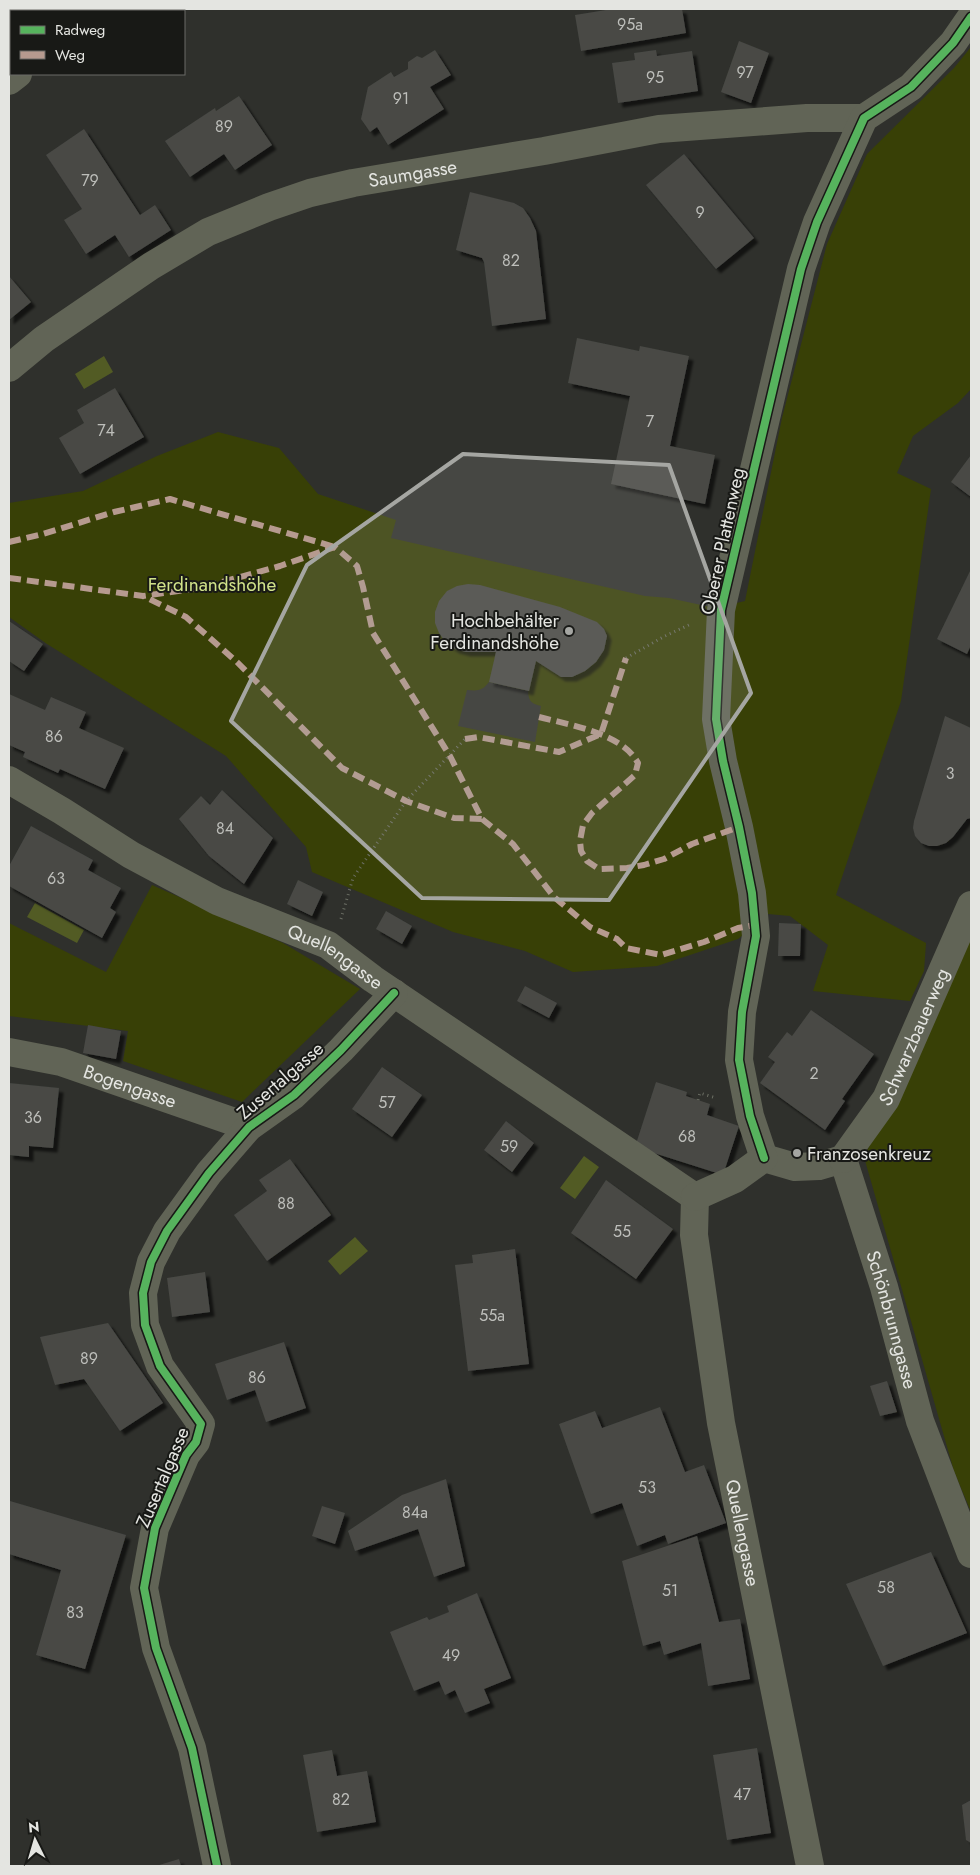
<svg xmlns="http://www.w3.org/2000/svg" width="980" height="1875" viewBox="0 0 980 1875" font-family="Jost,sans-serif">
<defs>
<filter id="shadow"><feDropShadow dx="4.5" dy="4.5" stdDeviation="1" flood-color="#0009"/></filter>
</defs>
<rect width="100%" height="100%" fill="#2f302c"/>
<!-- green -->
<path fill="#384006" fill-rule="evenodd" d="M971,47V389L958,403L913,436L897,473L931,489L901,701L836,895L926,943L924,971L910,1001L813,991L828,945L790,916L768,914L738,939L657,966L573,972L525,951L453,932L312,872L306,847L226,756L47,644L9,617V503L83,491L157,456L218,432L279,448L318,494L396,520L391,538L645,596L669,598L715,608L745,601L782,418L827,244L867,154L954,68ZM489,682L528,691C529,702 531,703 541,706L535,742L458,726L467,690C478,691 482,691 489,682Z
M152,885L283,943L360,989L242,1102L123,1061L128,1031L9,1016V923L106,972Z
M971,927V1512L954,1471L864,1157Z"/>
<!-- water -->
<path fill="#525b24" d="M104,356L113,372L84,389L75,374Z
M35,903L84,930L77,943L27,917Z
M584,1156L599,1167L575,1199L560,1188Z
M355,1237L368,1251L340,1275L328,1261Z"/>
<!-- building -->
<path fill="#484945" filter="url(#shadow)" d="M612,9H682L686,33L581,51L575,15Z
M739,41L769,53L751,103L721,92Z
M435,50L451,75L430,87L444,109L388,145L377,127L370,132L361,119L368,87L391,72L394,77L408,69V62L417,56L422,58Z
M656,50L657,56L692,51L698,91L618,103L612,63L635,60L634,53Z
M239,96L272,145L235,170L224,154L190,177L165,141L215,108L216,111Z
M84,129L140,215L155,205L171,230L129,257L115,235L86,254L64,220L82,209L46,155Z
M684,154L754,238L716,269L646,185Z
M470,192L514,203L523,208L530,218L536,231L546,319L492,326L484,262L482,258L456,250Z
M9,276L31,302L9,320Z
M577,338L639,351L640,346L689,356L670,446L715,455L705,504L611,484L630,396L568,383Z
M115,388L144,437L80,474L59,438L84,423L77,410Z
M971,455V497L951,482Z
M971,569V645L967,654L937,639Z
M468,584L480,585L560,607L597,622L604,629L607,636L604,650L596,662L585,671L572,677H561L536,661L529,691L489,682L496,652H466L455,649L446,643L439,633L435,623V612L439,601L447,591L457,586Z
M9,621L43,644L24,671L9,661Z
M9,694L45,710L51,697L86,712L79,728L124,748L105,789L60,769L58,773L23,757L25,752L9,745Z
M945,716L971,728V818L967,819L953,837L946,843L937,846H929L921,843L915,836L913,828L914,821Z
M222,790L273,838L244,884L209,856L179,819L201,796L210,805Z
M31,826L93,860L88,870L121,888L110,908L116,912L102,938L9,886V866Z
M298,880L323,892L312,916L287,904Z
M386,911L412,926L402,944L376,929Z
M779,923L801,924L800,956H778Z
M525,986L557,1003L549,1018L517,1001Z
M811,1010L874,1054L842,1099L845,1101L825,1130L760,1083L775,1062L768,1057L787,1032L792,1036Z
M88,1025L121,1031L116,1059L83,1053Z
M382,1067L422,1095L392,1137L352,1109Z
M656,1082L687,1092L686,1096L710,1104L707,1115L739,1126L723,1175L635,1147Z
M9,1083L59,1088L53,1148L29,1146V1157L9,1155Z
M506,1121L534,1143L512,1172L484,1150Z
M290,1159L331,1215L267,1261L234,1215L267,1191L259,1180Z
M606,1180L673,1229L636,1279L571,1233Z
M515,1249L529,1364L468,1371L455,1265L473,1263L472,1255Z
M205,1272L210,1312L172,1317L167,1278Z
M108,1323L163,1403L120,1431L84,1379L55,1385L40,1337Z
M284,1342L306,1408L266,1422L255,1390L227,1400L215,1364Z
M887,1381L897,1412L880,1416L870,1386Z
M660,1407L685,1472L704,1465L726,1523L668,1544L665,1535L637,1546L622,1503L591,1514L559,1424L595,1411L602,1428Z
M446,1479L465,1566L434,1577L418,1529L355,1551L348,1531L402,1495Z
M10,1501L126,1535L85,1669L36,1655L61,1570L9,1554Z
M322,1506L345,1513L335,1544L312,1536Z
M697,1536L719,1622L740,1619L750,1679L708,1686L701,1643L664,1655L660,1641L643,1646L622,1561Z
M931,1552L967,1633L883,1666L846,1584Z
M477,1593L511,1678L484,1689L490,1703L465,1713L455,1690L445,1695L439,1681L414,1691L390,1632L427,1617L429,1620L449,1612L447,1606Z
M757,1748L771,1833L727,1840L713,1755Z
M332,1750L337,1776L367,1771L376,1822L317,1832L303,1755Z
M971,1800V1843L966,1840L962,1805Z
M179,1859L181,1866H156Z"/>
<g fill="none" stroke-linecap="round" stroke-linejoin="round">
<!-- path -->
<path stroke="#6c6f65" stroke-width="3" stroke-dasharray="1 4" stroke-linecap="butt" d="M626,658L665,636L691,624
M341,919L353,878L406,801L465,739
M698,1100L700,1093L716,1098"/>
<!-- minor -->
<g stroke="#616456" stroke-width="28">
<path d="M105,11L108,9"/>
<path d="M9,81L18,74"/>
<path id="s1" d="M9,368L44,339L151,266L208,232L269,207L310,193L353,183L544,151L659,129L807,118H864"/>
<path id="s2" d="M9,780L62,811L131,855L217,901L328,945L373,979L695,1197"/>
<path id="s3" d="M9,1052L61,1062L249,1127"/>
<path d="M764,1158L750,1116L739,1060L742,1012L756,936L752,893L739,827L723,761L716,719L721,610L801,269L817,222L864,118L911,87L953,43L971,17"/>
<path d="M764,1158L795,1167L819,1166L843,1159"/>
<path id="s4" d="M843,1159L884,1287L920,1421L971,1554"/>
<path id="s5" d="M843,1159L886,1099L971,905"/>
<path id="s6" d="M695,1197L694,1235L721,1423L810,1866"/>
<path d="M695,1197L735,1179L764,1158"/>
<path d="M217,1866L192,1748L156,1648L144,1588L155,1528L186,1455L196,1442L201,1424L160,1366L145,1325L143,1293L151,1262L167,1231L209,1173L249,1127L294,1095L341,1050L394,993"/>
</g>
<!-- quiet -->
<path stroke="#b69a8f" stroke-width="6" stroke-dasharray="12 6" stroke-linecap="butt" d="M9,542L43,534L114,512L170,499L335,547
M9,578L143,596L200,588L280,566L335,547L357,566L363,587L373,633L450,756L482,819L454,818L406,801L342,768L237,662L186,617L143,596
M539,717C570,725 622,733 638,763L635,775L592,813L583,825L580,841L581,851L587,861L599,869L627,868L644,865L664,859L692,844L739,827
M465,739L478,737L559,752L601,734L626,658
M482,819L513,844L554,897L590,927L617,939L626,948L661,955L704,942L738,928L755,925"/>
<defs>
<path id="cycleway" d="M764,1158L750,1116L739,1060L742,1012L756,936L752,893L739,827L723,761L716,719L721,610L801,269L817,222L864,118L911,87L953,43L971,17
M217,1866L192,1748L156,1648L144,1588L155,1528L186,1455L196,1442L201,1424L160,1366L145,1325L143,1293L151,1262L167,1231L209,1173L249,1127L294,1095L341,1050L394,993"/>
</defs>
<!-- cycleway casing -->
<use href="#cycleway" stroke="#181916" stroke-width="11"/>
<!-- cycleway -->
<use href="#cycleway" stroke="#56b35d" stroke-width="8"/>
</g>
<!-- marked area -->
<path fill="#a5a6a2" fill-opacity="0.2" stroke="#a5a6a2" stroke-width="4" stroke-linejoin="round" d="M463,454L669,465L751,693L609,900L422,898L231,721L307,565Z"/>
<!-- markers -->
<g fill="#a5a6a2" stroke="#181916" stroke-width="2">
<circle cx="569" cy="631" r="5"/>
<circle cx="797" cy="1153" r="5"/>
</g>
<g text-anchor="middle" stroke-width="4" stroke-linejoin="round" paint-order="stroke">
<!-- number labels -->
<g font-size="16" fill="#bdbeba">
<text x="630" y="30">95a</text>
<text x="745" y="78">97</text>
<text x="655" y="83">95</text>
<text x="401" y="104">91</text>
<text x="224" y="132">89</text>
<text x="90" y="186">79</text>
<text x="700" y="218">9</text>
<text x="511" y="266">82</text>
<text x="650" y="427">7</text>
<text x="106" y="436">74</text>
<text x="54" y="742">86</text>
<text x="950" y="779">3</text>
<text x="225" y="834">84</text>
<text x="56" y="884">63</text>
<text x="814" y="1079">2</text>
<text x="387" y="1108">57</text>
<text x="33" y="1123">36</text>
<text x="687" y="1142">68</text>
<text x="509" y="1152">59</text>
<text x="286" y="1209">88</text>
<text x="622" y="1237">55</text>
<text x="492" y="1321">55a</text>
<text x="89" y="1364">89</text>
<text x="257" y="1383">86</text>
<text x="647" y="1493">53</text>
<text x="415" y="1518">84a</text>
<text x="886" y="1593">58</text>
<text x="670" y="1596">51</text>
<text x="75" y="1618">83</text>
<text x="451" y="1661">49</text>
<text x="742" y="1800">47</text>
<text x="341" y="1805">82</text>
</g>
<!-- street labels -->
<g font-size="19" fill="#e4e5e1" stroke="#181916">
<text dy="7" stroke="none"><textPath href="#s1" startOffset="455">Saumgasse</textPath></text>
<text transform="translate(722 541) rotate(-78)" y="7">Oberer Plattenweg</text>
<text dy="7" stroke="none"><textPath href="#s2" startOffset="372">Quellengasse</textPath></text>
<text dy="7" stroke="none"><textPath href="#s5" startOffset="142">Schwarzbauerweg</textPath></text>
<text transform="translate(280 1080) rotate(-41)" y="7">Zusertalgasse</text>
<text dy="7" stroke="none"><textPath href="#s3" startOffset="126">Bogengasse</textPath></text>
<text dy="7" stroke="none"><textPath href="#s4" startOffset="168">Schönbrunngasse</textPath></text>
<text transform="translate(162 1477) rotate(-67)" y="7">Zusertalgasse</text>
<text dy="7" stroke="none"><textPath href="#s6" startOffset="340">Quellengasse</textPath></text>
</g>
<!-- park labels -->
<g font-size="19" fill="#d0e289" stroke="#181916">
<text x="212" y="591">Ferdinandshöhe</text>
</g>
<!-- poi labels -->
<g font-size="19" fill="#e4e5e1" stroke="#181916" text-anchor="end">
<text x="559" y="627">Hochbehälter<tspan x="559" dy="22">Ferdinandshöhe</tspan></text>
<text x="807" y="1160" text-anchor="start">Franzosenkreuz</text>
</g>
</g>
<!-- border -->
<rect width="980" height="1875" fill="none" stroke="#e4e5e1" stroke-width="20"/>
<!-- legend -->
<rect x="10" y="10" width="175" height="65" fill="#181916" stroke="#6a6b67"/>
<rect x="20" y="26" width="25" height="8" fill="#56b35d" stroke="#6a6b67"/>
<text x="55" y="35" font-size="15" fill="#e4e5e1">Radweg</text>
<rect x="20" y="51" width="25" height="8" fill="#b69a8f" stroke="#6a6b67"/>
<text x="55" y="60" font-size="15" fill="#e4e5e1">Weg</text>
<!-- north arrow -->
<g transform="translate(35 1840) rotate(355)" stroke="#181916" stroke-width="4" paint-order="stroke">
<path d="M0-4L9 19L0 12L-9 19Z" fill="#e4e5e1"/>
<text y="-8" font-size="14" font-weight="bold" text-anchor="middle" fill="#e4e5e1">N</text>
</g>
</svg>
